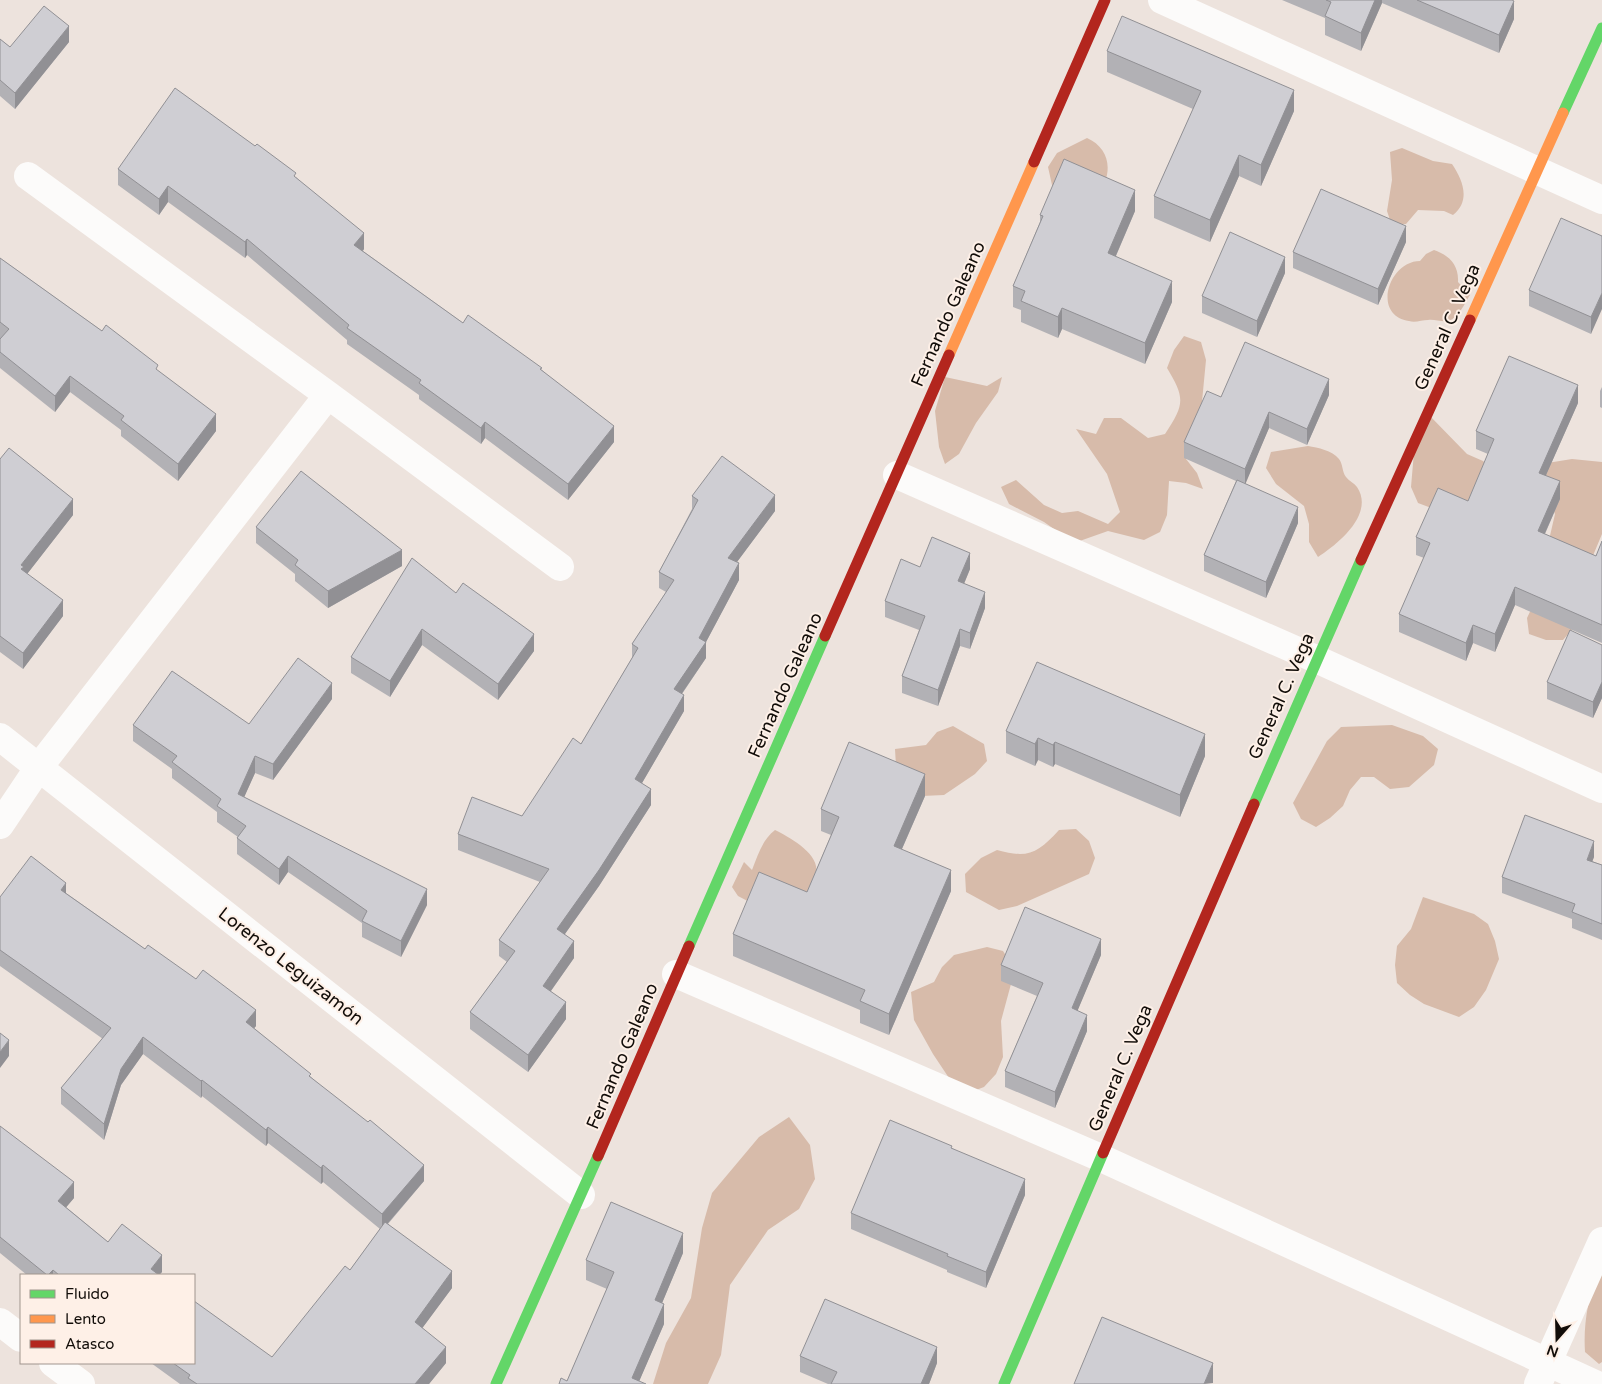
<svg xmlns="http://www.w3.org/2000/svg" width="1602" height="1384" viewBox="0 0 1602 1384" font-family="'Varela Round',sans-serif">
<rect width="100%" height="100%" fill="#ede3dd"/>
<!-- forest -->
<path fill="#d7bbaa" d="M1087,138C1105,146 1112,163 1105,182L1057,194L1052,185L1048,167L1057,153Z
M1402,148L1433,161L1452,164C1463,180 1471,201 1453,215L1444,211L1418,210L1406,224H1398L1390,220L1387,211L1392,180L1390,152Z
M1434,250C1449,255 1459,265 1458,282L1470,295C1464,304 1459,318 1448,321C1441,322 1434,319 1428,320C1422,320 1415,323 1409,321C1371,315 1389,261 1420,261L1426,254Z
M1184,336L1201,342L1206,360L1201,412L1186,459L1197,473L1203,489L1186,483L1169,481L1167,515L1160,532L1144,540L1108,531L1074,543L1044,522L1009,504L1001,487L1016,480L1044,505L1062,513L1078,511L1108,524L1120,512L1107,474L1076,429L1096,434L1104,418H1121L1148,438L1165,434C1185,404 1185,398 1167,368L1174,350Z
M945,377L987,386L1002,377L998,392L976,423L959,454L945,464L939,447L935,411Z
M1429,415L1467,454L1483,461L1498,474L1482,503L1434,509L1418,503L1411,487L1414,452Z
M1308,446C1318,448 1332,450 1339,459C1343,464 1342,472 1346,477C1349,481 1354,483 1357,487C1375,514 1338,544 1318,557L1309,542V524L1304,506L1276,484L1266,468L1271,452Z
M1572,459L1602,462V534L1592,558L1586,613L1563,640H1546L1529,634L1527,618L1549,572L1546,553L1555,514L1536,472L1541,464Z
M1392,725L1423,736L1438,749L1434,765L1409,787L1390,789L1374,777H1361L1350,790L1343,806L1330,818L1316,827L1301,819L1293,803L1327,741L1341,727Z
M953,726L984,744L987,761L975,774L944,795L922,796L896,766L895,749L926,745L937,732Z
M1076,829L1089,841L1095,858L1089,874L1017,906L999,910L966,892L965,874L981,858L997,850C1028,859 1038,853 1059,830Z
M775,830C789,837 821,854 816,874C814,881 809,889 806,896L759,907L738,896L732,887L744,862L752,870C758,855 762,840 775,830Z
M1423,897L1474,914L1488,924L1495,941L1499,959L1486,990L1474,1007L1459,1017L1424,1004L1410,995L1397,983L1395,965L1397,946L1411,929Z
M987,947L1003,951L1013,967L1011,984L1001,1021L1003,1057L996,1074L984,1087L968,1093L953,1084L933,1054L914,1020L911,992L934,982L942,967L954,955Z
M789,1117L810,1145L815,1179L799,1209L768,1230L730,1285L721,1355L708,1384H653L666,1343L691,1298L702,1228L712,1193L759,1137Z
M1602,1263V1362L1599,1364L1585,1352C1583,1323 1589,1290 1602,1263Z"/>
<g fill="none" stroke-linecap="round" stroke-linejoin="round">
<!-- street -->
<path stroke="#fcfbfa" stroke-width="28" d="M1162,0L1602,200
M28,176L328,395L560,567
M897,475L1316,659L1602,789
M0,737L581,1195
M0,825L39,767L328,395
M676,974L1101,1158L1595,1384
M0,1322L21,1338
M53,1363L81,1384
M1538,1384L1602,1241"/>
<!-- fast -->
<path stroke="#63d668" stroke-width="11" d="M1563,113L1602,28
M1254,804L1361,560
M689,946L825,636
M496,1384L598,1156
M1004,1384L1103,1153"/>
<!-- slow -->
<path stroke="#ff974d" stroke-width="11" d="M1470,320L1563,113
M949,355L1034,162"/>
<!-- jam -->
<path stroke="#b3261e" stroke-width="11" d="M1034,162L1105,0
M1361,560L1470,320
M825,636L949,355
M1103,1153L1254,804
M598,1156L689,946"/>
</g>
<!-- wall -->
<path fill="#b2b1b5" d="M1282,0H1512L1514,19L1499,53L1382,3L1361,51L1325,35V18Z
M0,39L10,47L69,42L15,109L0,96Z
M1107,51L1294,111L1261,186L1239,176L1210,242L1154,218V196L1193,109L1107,72Z
M118,169L296,177L364,249L363,251L463,323L542,370L614,442L568,500L485,438L481,444L419,399V395L347,344V340L247,255L245,258L168,202L159,215L118,185Z
M1135,211L1116,256L1172,302L1145,364L1062,329L1058,338L1021,322V310L1013,307V286L1040,222V215Z
M1602,236L1591,334L1529,306V290Z
M1406,242L1378,305L1293,268V252Z
M0,258L158,371L216,431L178,481L121,436V430L70,392L55,412L0,368Z
M1285,273L1257,337L1202,313V296Z
M1602,387V408L1600,407V391Z
M1329,395L1307,445L1269,428L1245,483L1298,523L1266,598L1204,571V555L1236,481L1184,458V442L1221,397Z
M1578,403L1546,475L1560,499L1545,534L1596,556L1602,541V643L1515,605L1495,652L1473,643L1466,661L1399,632V614L1424,558L1416,555V537L1468,501L1488,454L1476,449V431Z
M0,459L73,515L27,574L63,616L23,669L0,652Z
M692,496L775,511L737,562L739,580L706,642V658L682,694L684,711L642,783L651,805L599,886L565,934L574,958L551,991L566,1019L528,1072L470,1029V1012L507,962L499,956V940L540,882L458,850V834L522,816L581,744L632,658V644L666,592L659,588V572L692,509Z
M256,527L402,566L328,608L295,581V574L256,543Z
M920,567L970,569L964,584L985,608L970,649L960,646L938,706L902,693V676L919,630L885,617V601Z
M456,593L534,651L498,700L422,645L390,697L351,673V657Z
M1602,645V698L1593,718L1547,699V682Z
M332,699L273,780L255,773L244,797L427,905L401,957L362,937V923L288,872L279,885L237,854V838L238,837L217,822V812L172,778V769L133,741V725L249,724Z
M1006,731L1205,756L1180,817L1055,764L1053,767L1038,760L1035,766L1006,753Z
M925,796L902,849L951,891L889,1035L860,1023V1010L733,956V934L807,892L831,835L821,831V809Z
M1594,857L1592,861L1602,865V940L1572,928V919L1502,893V877Z
M66,893L145,949L256,1026L254,1028L311,1077L424,1181L388,1224L452,1288L422,1328L446,1363L429,1384H180L151,1363H194L272,1357L350,1270L380,1229L323,1182L321,1184L268,1143L266,1146L202,1096L201,1098L143,1054L121,1085L104,1140L61,1104V1088L103,1039L0,966V897Z
M1101,955L1077,1011L1087,1031L1055,1108L1005,1087V1071L1037,996L1001,981V965Z
M0,1126L74,1198L66,1207L108,1242L162,1272L159,1275H27L0,1253Z
M952,1148L1025,1195L986,1288L947,1272V1270L851,1229V1213Z
M683,1253L662,1303L664,1324L639,1381H567L607,1289L586,1280V1260Z
M800,1356L937,1363L929,1384H828L800,1372Z"/>
<!-- shaded-wall -->
<path fill="#919094" d="M1375,0H1382V3L1361,51V33Z
M1514,1V19L1499,53V35Z
M69,26V42L15,109V93Z
M1294,90V111L1261,186V165Z
M1239,155V176L1210,242V220Z
M168,186V202L159,215V199Z
M1135,190V211L1108,274V253Z
M1406,226V242L1378,305V289Z
M364,233V249L354,261V245Z
M247,239V255L245,258V242Z
M1285,257V273L1257,337V321Z
M1172,281V302L1145,364V343Z
M1602,293V309L1591,334V317Z
M1062,308V329L1058,338V317Z
M70,376V392L55,412V396Z
M1329,379V395L1307,445V429Z
M1578,385V403L1539,491V473Z
M1269,412V428L1245,485V469Z
M216,414V431L178,481V464Z
M485,422V438L481,444V428Z
M614,426V442L568,500V484Z
M1560,481V499L1538,549V531Z
M775,495V511L728,574V558Z
M73,499V515L24,578V583L21,565Z
M1298,507V523L1266,598V582Z
M402,550V566L328,608V591Z
M970,553V569L958,598V581Z
M739,563V580L706,642V658L674,705V689L699,638Z
M1515,587V605L1495,652V634Z
M985,592V608L970,649V633Z
M63,600V616L23,669V653Z
M1473,625V643L1466,661V643Z
M422,629V645L390,697V681Z
M960,629V646L938,706V690Z
M534,634V651L498,700V684Z
M1602,682V698L1593,718V702Z
M332,683V699L273,780V764Z
M684,695V711L635,795V779Z
M1205,734V756L1180,817V795Z
M1038,738V760L1035,766V744Z
M1055,742V764L1053,767V745Z
M255,756V773L238,811V794Z
M925,774V796L894,867V846Z
M651,789V805L599,886L557,945V929Z
M1594,841V857L1587,876V860Z
M288,856V872L279,885V869Z
M951,870V891L889,1035V1014Z
M66,883V899L61,890Z
M427,889V905L401,957V941Z
M1101,939V955L1072,1024V1008Z
M574,941V958L543,1002V986Z
M566,1002V1019L528,1072V1055Z
M256,1010V1026L246,1038V1022Z
M1087,1015V1031L1055,1108V1092Z
M143,1037V1054L121,1085L104,1140V1124L121,1069Z
M9,1040V1056L0,1068V1052Z
M202,1080V1096L201,1098V1081Z
M268,1127V1143L266,1146V1130Z
M323,1165V1182L321,1184V1168Z
M424,1165V1181L382,1230V1214Z
M1025,1179V1195L986,1288V1272Z
M74,1182V1198L58,1217V1201Z
M683,1233V1253L655,1320V1300Z
M162,1255V1272L159,1275L151,1269Z
M53,1270V1275H48Z
M452,1271V1288L415,1338V1322Z
M664,1304V1324L638,1384L632,1378Z
M446,1347V1363L429,1384H415Z
M937,1347V1363L929,1384H921Z
M1213,1363V1383L1204,1384Z"/>
<!-- building -->
<path fill="#cfced3" stroke="#919094" d="M1326,0H1375L1361,33L1325,16L1331,2Z
M1417,0H1512L1514,1L1499,35Z
M44,6L69,26L15,93L0,80V39L10,47Z
M1122,16L1294,90L1261,165L1239,155L1210,220L1154,196L1201,91L1107,51Z
M175,88L255,146L257,144L296,173L294,176L364,233L354,245L463,323L468,315L542,368L540,369L614,426L568,484L485,422L481,428L419,383L421,380L347,328L349,325L247,239L245,242L168,186L159,199L118,169Z
M1064,159L1135,190L1108,253L1172,281L1145,343L1062,308L1058,317L1021,301L1025,291L1013,286L1043,216L1040,215Z
M1321,189L1406,226L1378,289L1293,252Z
M1561,218L1602,236V293L1591,317L1529,290Z
M1230,232L1285,257L1257,321L1202,296Z
M0,258L102,331L106,325L158,365L156,369L216,414L178,464L121,420L124,416L70,376L55,396L0,352V339L9,329L0,322Z
M1245,342L1329,379L1307,429L1269,412L1245,469L1184,442L1207,391L1221,397Z
M1509,356L1578,385L1539,473L1560,481L1538,531L1596,556L1602,541V625L1515,587L1495,634L1473,625L1466,643L1399,614L1430,543L1416,537L1438,488L1468,501L1494,439L1476,431Z
M9,448L73,499L21,565L24,567L21,569L63,600L23,653L0,636V459Z
M722,456L775,495L728,558L739,563L699,638L706,642L674,689L684,695L635,779L651,789L599,870L557,929L574,941L543,986L566,1002L528,1055L470,1012L515,951L499,940L549,869L458,834L472,797L522,816L573,738L581,744L638,648L632,644L674,580L659,572L698,500L692,496Z
M301,471L402,550L328,591L295,565L298,560L256,527Z
M1237,480L1298,507L1266,582L1204,555Z
M932,537L970,553L958,581L985,592L970,633L960,629L938,690L902,676L925,616L885,601L901,559L920,567Z
M412,558L456,593L463,583L534,634L498,684L422,629L390,681L351,657Z
M1570,630L1602,645V682L1593,702L1547,682Z
M298,658L332,683L273,764L255,756L238,794L427,889L401,941L362,921L367,911L288,856L279,869L237,838L246,826L217,806L221,799L172,762L177,756L133,725L172,671L249,724Z
M1037,662L1205,734L1180,795L1055,742L1053,745L1038,738L1035,744L1006,731Z
M849,742L925,774L894,846L951,870L889,1014L860,1001L865,990L733,934L759,872L807,892L839,817L821,809Z
M1525,815L1594,841L1587,860L1602,865V924L1572,912L1575,904L1502,877Z
M31,856L66,883L61,890L145,949L148,945L196,979L203,970L256,1010L246,1022L311,1074L309,1076L368,1122L370,1120L424,1165L382,1214L323,1165L321,1168L268,1127L266,1130L202,1080L201,1081L143,1037L121,1069L104,1124L61,1088L111,1028L0,950V897Z
M1025,907L1101,939L1072,1008L1087,1015L1055,1092L1005,1071L1043,983L1001,965Z
M0,1033L9,1040L0,1052Z
M890,1120L952,1146L951,1148L1025,1179L986,1272L947,1256L948,1254L851,1213Z
M0,1126L74,1182L58,1201L108,1242L122,1224L162,1255L151,1269L159,1275H59L53,1270L48,1275H47L0,1237Z
M611,1202L683,1233L655,1300L664,1304L632,1378L646,1384H559L561,1378L567,1381L614,1272L586,1260Z
M385,1222L452,1271L415,1322L446,1347L415,1384H197L188,1378L190,1375L173,1363H194V1301L272,1357L345,1266L350,1270Z
M825,1299L937,1347L921,1384H831L837,1372L800,1356Z
M1102,1317L1213,1363L1204,1384H1074Z"/>
<g text-anchor="middle" stroke-width="4" stroke-linejoin="round" paint-order="stroke">
<!-- street labels -->
<g font-size="18" fill="#120d09" stroke="#fef0e7">
<text transform="translate(948 314) rotate(-66)" y="6">Fernando Galeano</text>
<text transform="translate(1447 327) rotate(-66)" y="6">General C. Vega</text>
<text transform="translate(785 685) rotate(-66)" y="6">Fernando Galeano</text>
<text transform="translate(1281 696) rotate(-66)" y="6">General C. Vega</text>
<text transform="translate(291 966) rotate(38)" y="6">Lorenzo Leguizamón</text>
<text transform="translate(622 1056) rotate(-67)" y="6">Fernando Galeano</text>
<text transform="translate(1120 1068) rotate(-67)" y="6">General C. Vega</text>
</g>
</g>
<!-- legend -->
<rect x="20" y="1274" width="175" height="90" fill="#fef0e7" stroke="#a0958e"/>
<rect x="30" y="1290" width="25" height="8" fill="#63d668" stroke="#a0958e"/>
<text x="65" y="1299" font-size="15" fill="#120d09">Fluido</text>
<rect x="30" y="1315" width="25" height="8" fill="#ff974d" stroke="#a0958e"/>
<text x="65" y="1324" font-size="15" fill="#120d09">Lento</text>
<rect x="30" y="1340" width="25" height="8" fill="#b3261e" stroke="#a0958e"/>
<text x="65" y="1349" font-size="15" fill="#120d09">Atasco</text>
<!-- north arrow -->
<g transform="translate(1557 1339) rotate(200)" stroke="#fef0e7" stroke-width="4" paint-order="stroke">
<path d="M0-4L9 19L0 12L-9 19Z" fill="#120d09"/>
<text y="-8" font-size="14" font-weight="bold" text-anchor="middle" fill="#120d09">N</text>
</g>
</svg>
